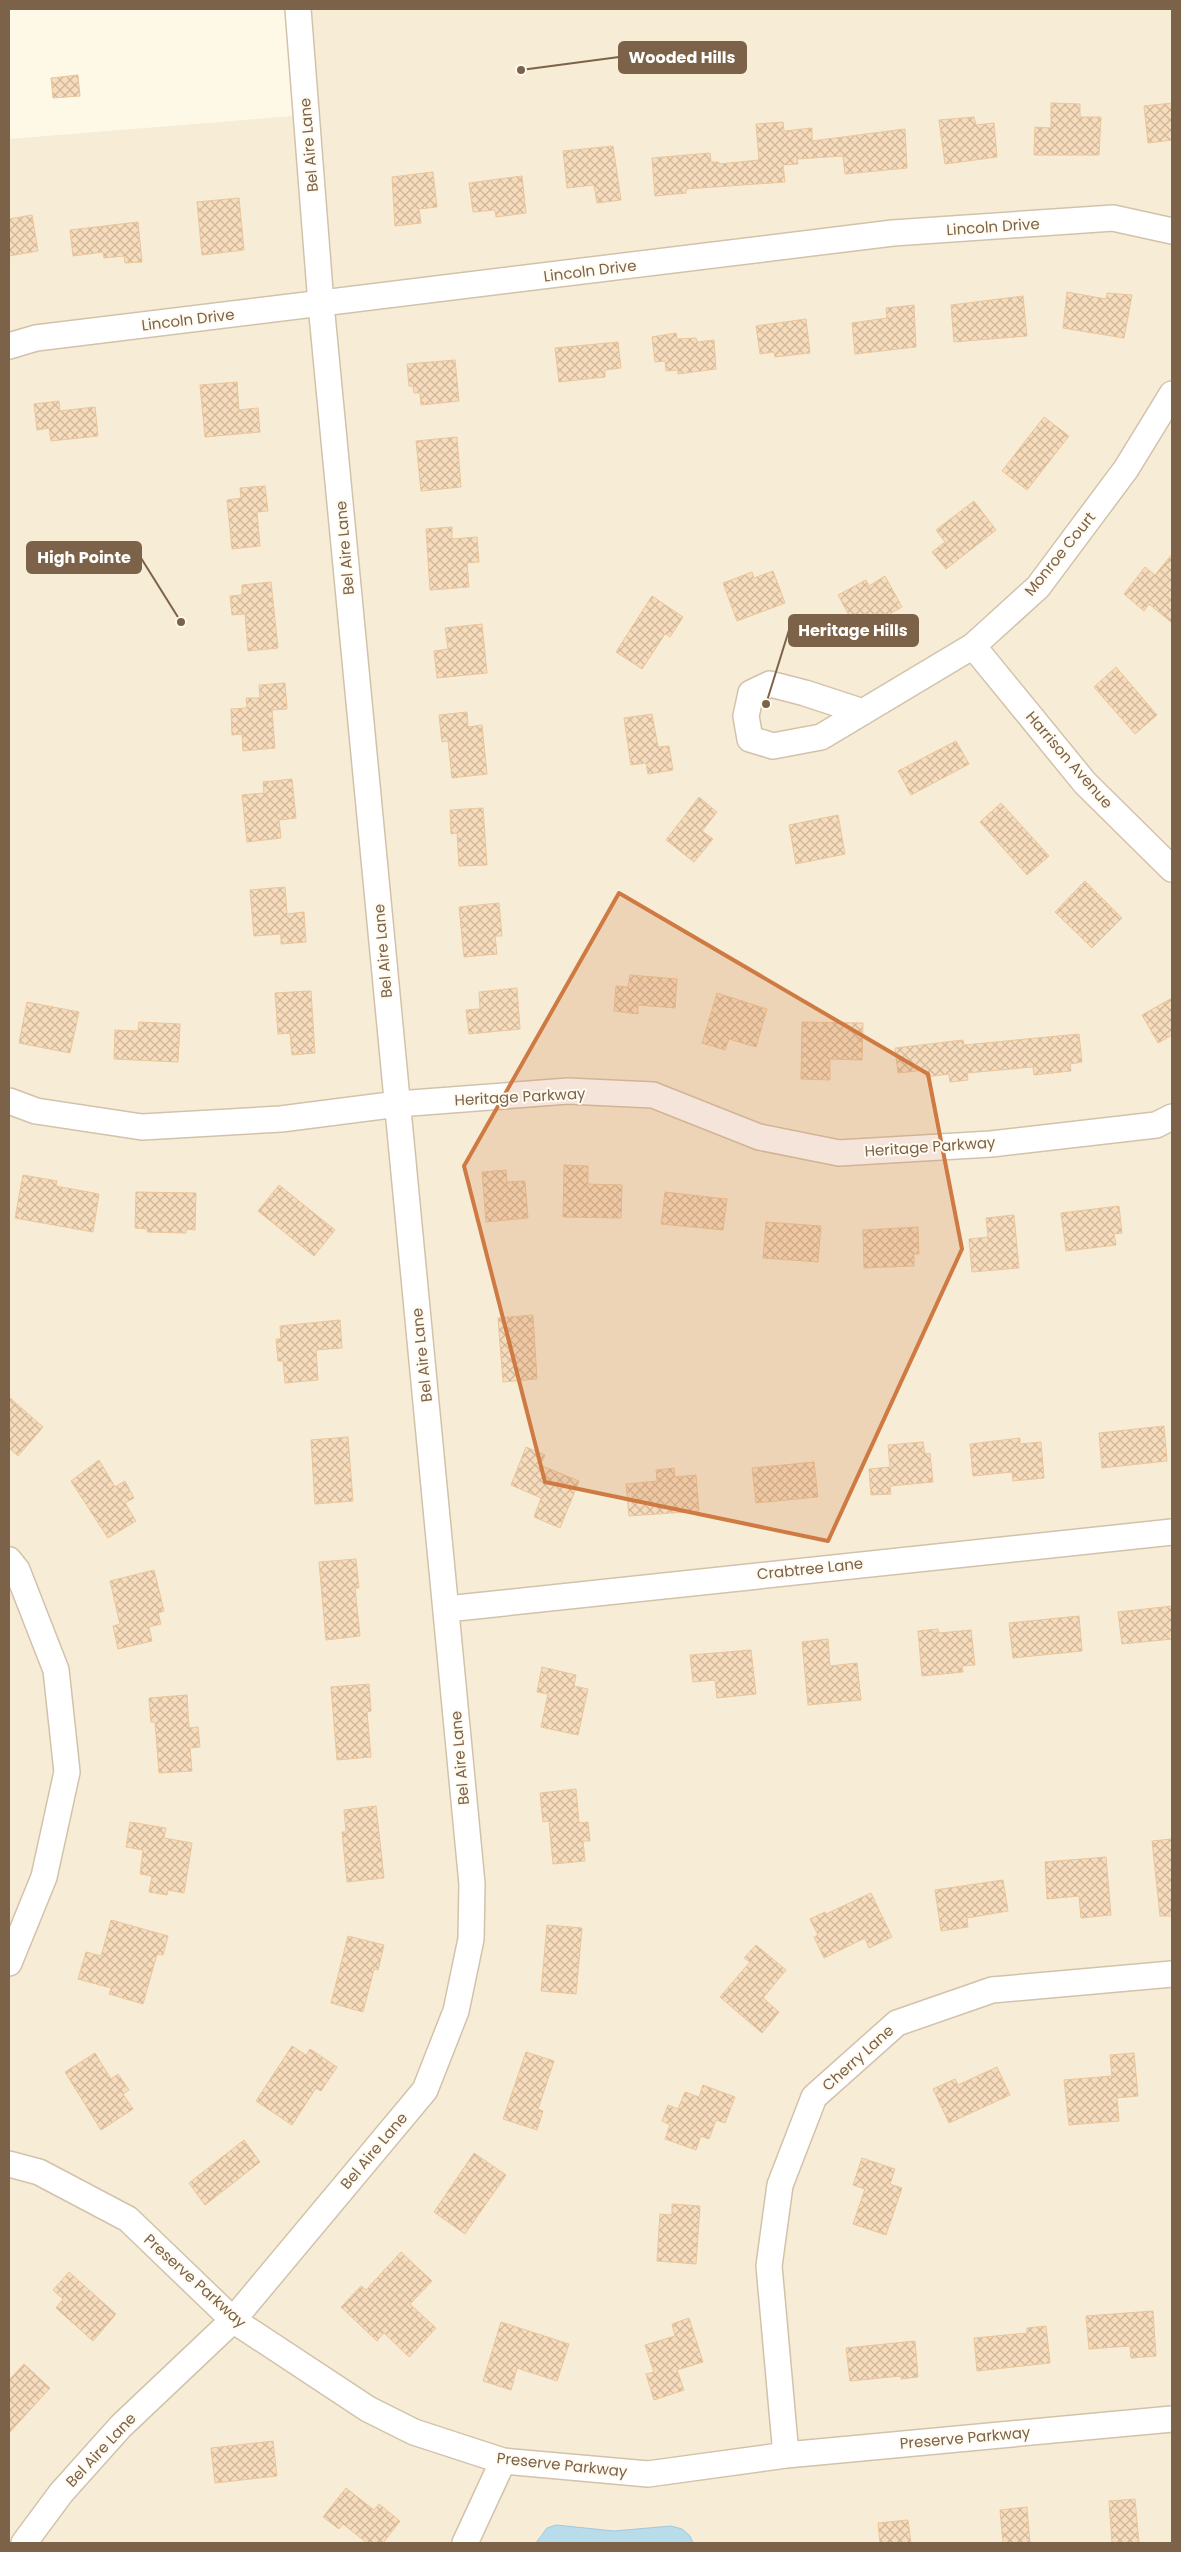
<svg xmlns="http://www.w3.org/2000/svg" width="1181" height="2552" viewBox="0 0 1181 2552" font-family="Poppins,sans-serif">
<defs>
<pattern id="building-cross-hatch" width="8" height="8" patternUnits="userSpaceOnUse" patternTransform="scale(1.25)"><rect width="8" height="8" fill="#f7dcbc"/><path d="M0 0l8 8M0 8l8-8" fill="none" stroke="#cdb69b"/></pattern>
</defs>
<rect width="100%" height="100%" fill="#fef9e7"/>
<!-- residential -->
<path fill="#f7ecd5" d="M297,9H1172V2543H9V139L306,115Z"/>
<!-- water -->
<path fill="#b9dceb" stroke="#9ecade" d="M556,2525L614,2531L671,2526L682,2529L690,2536L693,2543H536L547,2528Z"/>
<!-- building -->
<path fill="url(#building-cross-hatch)" stroke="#ebc69b" d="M78,75L80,96L53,98L51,78Z
M1051,103L1080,104V117H1101L1099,155H1034L1035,127L1051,128Z
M1172,103V140L1148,143L1144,106Z
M974,117L976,125L994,123L997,157L945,164L939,120Z
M783,122L784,131L812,128V141L905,129L907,168L845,174L843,156L797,159L798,164L783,165L785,182L686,189V193L655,196L652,158L710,153L711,162H719V164L759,160L756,124Z
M613,146L621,200L597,203L594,185L567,188L563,151Z
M433,172L437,207L419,209L421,223L395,226L392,177Z
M522,176L526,213L496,217L495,210L473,212L469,183Z
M239,198L244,250L202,255L197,202Z
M32,215L38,251L9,256V219Z
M138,222L142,262L125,263L124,256L104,258L103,252L73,256L70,230Z
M1067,292L1106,299L1107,293L1132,295L1124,338L1063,328Z
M1023,296L1027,336L954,342L951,305Z
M914,305L916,347L855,354L852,323L887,318L886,308Z
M806,319L810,353L775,357L774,352L760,354L756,326Z
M676,333L677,339L696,338L697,342L714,340L716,369L678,374V370L666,371L665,361L655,362L652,337Z
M618,342L621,368L605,370V377L559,382L555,348Z
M455,360L459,401L421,405L420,393H414L413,386H409L407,364Z
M237,382L239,410L258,408L260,432L205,437L200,385Z
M59,401L60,411L95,407L98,436L51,441L49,428L37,430L34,404Z
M1044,417L1069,436L1027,490L1002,471Z
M457,437L461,487L421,491L416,441Z
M265,486L268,511L257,512L260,546L232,549L227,500L241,498L240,488Z
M974,501L996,530L946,569L932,552L945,542L936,530Z
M452,527V539L477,537L479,562L467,563L469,587L430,590L426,529Z
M1172,554V623L1149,604L1144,611L1124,594L1145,567L1155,575Z
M773,571L785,603L737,621L723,583L752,572L754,578Z
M885,576L902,607L858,632L838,595L866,580L869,586Z
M271,582L278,648L248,651L245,614L232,615L230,596L242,595V585Z
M652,596L683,617L670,637L665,634L642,669L616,652Z
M482,624L487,673L437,678L434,651L448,649L445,628Z
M1116,667L1157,715L1135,734L1094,687Z
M285,683L287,709L272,710L275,748L243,751L242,734L232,735L231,709L247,708L246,698H260L259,685Z
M467,712L468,727L482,725L487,774L452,778L448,741L442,742L439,715Z
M652,714L658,747L669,746L673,770L648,774L646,763L631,765L624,718Z
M956,741L969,764L911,795L898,771Z
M292,779L296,818L279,820L281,838L247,842L242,795L264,793L263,782Z
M699,797L717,812L702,831L713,839L694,862L666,840Z
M1001,803L1049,856L1027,875L980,822Z
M483,808L487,865L459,866L457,833L451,834L450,810Z
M838,815L845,854L796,864L789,825Z
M1085,881L1122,918L1092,948L1055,912Z
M285,887L287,914L304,912L306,942L281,944V934L254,936L250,890Z
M499,903L502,936H495L497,954L464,957L459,907Z
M630,975L677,979L675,1008L638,1005V1014L614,1011L616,986L628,987Z
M517,988L520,1029L469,1034L466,1010L480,1009L479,992Z
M311,991L315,1053L292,1055L290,1033L278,1034L275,993Z
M717,993L767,1009L756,1047L729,1039L725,1050L702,1043Z
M1172,998V1035L1158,1043L1142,1015Z
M27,1002L79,1012L70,1053L19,1043Z
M139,1022L180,1024L178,1062L114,1059L115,1030L138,1031Z
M802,1022L863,1023L862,1060L830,1059V1080L801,1079Z
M1079,1034L1082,1062L1070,1064L1071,1071L1034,1075L1033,1067L967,1073L968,1080L950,1082L949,1074L926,1077V1070L898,1073L895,1048L963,1040L964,1045Z
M564,1165L588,1166V1184L622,1185L621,1218L563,1217Z
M506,1170L507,1182L525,1181L528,1218L486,1222L482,1172Z
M23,1175L57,1181L56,1186L99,1194L93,1232L15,1218Z
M279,1185L335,1230L314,1256L258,1211Z
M136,1192L196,1193L195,1230L186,1229V1233L147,1232L148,1229L135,1228Z
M665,1192L727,1199L723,1230L661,1224Z
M1119,1206L1122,1233L1114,1234L1116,1245L1066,1251L1061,1213Z
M1014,1215L1019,1268L972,1272L969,1239L988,1237L986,1218Z
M766,1222L821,1226L818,1262L763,1258Z
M918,1227L919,1254H914V1266L864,1268L863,1230Z
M533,1315L537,1379L503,1382L498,1318Z
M340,1320L342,1348L316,1350L318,1380L285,1383L283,1361H278L276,1339H281L280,1326Z
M9,1397L43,1427L18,1456L9,1448Z
M1164,1426L1167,1461L1102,1468L1099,1433Z
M348,1437L353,1501L315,1504L311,1440Z
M1020,1438V1444L1041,1442L1044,1478L1013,1481L1012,1472L973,1476L970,1444Z
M923,1442L925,1454L930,1453L933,1482L890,1486L891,1494L871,1495L869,1469L890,1467L888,1445Z
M526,1447L545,1455L540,1465L579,1481L560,1528L534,1517L541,1498L511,1485Z
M99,1460L115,1487L125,1481L134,1498L125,1503L136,1521L108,1538L71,1481Z
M814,1462L818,1497L756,1503L752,1468Z
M674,1468L675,1477L696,1475L699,1511L629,1516L626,1484L657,1481L656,1470Z
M356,1559L359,1588H355L360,1636L326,1640L319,1562Z
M154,1570L164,1611L158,1613L161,1624L149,1627L152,1641L118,1649L113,1626L120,1624L110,1581Z
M1172,1606V1639L1122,1644L1118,1612Z
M1079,1616L1082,1651L1013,1658L1009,1623Z
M938,1629L939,1633L971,1630L975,1665L962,1666L963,1672L922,1676L918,1631Z
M828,1639L830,1666L857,1663L861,1700L808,1705L802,1642Z
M751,1650L756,1694L717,1698L715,1680L693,1682L690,1655Z
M542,1667L576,1675L574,1686L588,1689L578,1735L541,1727L548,1694L537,1692Z
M369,1684L371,1711L367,1712L371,1757L337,1760L331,1687Z
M187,1695L189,1728L198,1727L200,1747L190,1748L192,1771L159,1773L155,1722H151L149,1698Z
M576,1789L579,1823L588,1822L590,1841H583L585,1861L553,1864L549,1821L543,1822L540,1793Z
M376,1806L384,1878L347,1882L342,1832H346L344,1810Z
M130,1822L166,1828L164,1838L192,1843L184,1893L168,1890L167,1895L149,1892L152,1876L140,1874L143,1850L126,1847Z
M1172,1839V1916H1160L1152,1841Z
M1106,1857L1111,1915L1081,1918L1079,1896L1047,1899L1045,1862Z
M1003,1880L1008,1911L967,1918L968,1927L941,1931L935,1890Z
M871,1893L892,1937L869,1948L865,1938L824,1958L814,1937L818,1935L810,1919L825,1912L826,1914Z
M111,1920L168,1936L163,1955L157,1954L143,2004L109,1994L111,1988L78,1979L86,1952L101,1956Z
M547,1925L582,1928L576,1994L541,1991Z
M348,1936L384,1945L378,1970L374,1969L363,2012L331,2003Z
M756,1945L786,1970L763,1998L779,2012L762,2033L720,1997L750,1962L744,1958Z
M292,2046L306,2055L310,2049L337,2067L321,2091L316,2088L292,2125L256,2101Z
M526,2052L554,2061L538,2109L543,2111L537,2130L503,2119Z
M95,2053L111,2079L118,2074L129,2090L123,2094L133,2109L101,2130L65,2072Z
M1134,2053L1138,2096L1117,2098L1119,2121L1069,2125L1064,2080L1112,2076L1110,2055Z
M997,2067L1010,2095L949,2123L933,2089L955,2079L958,2085Z
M703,2085L735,2097L725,2123L716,2120L709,2139L701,2136L696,2150L665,2139L670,2125L662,2121L668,2105L678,2109L685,2092L699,2097Z
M244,2140L260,2162L205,2205L189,2183Z
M474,2153L506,2175L465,2234L434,2212Z
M862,2158L895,2169L890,2184L902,2188L886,2235L853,2224L865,2189L853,2185Z
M672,2204L700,2206L696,2264L657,2261L660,2214L672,2215Z
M401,2252L432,2281L410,2304L436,2328L409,2357L384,2333L377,2341L341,2307L361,2286L366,2290Z
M69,2272L116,2314L93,2341L56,2308L63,2299L53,2290Z
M1153,2311L1156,2356L1131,2358L1130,2346L1089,2349L1086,2316Z
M689,2318L703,2362L677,2370L684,2390L654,2400L646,2374L654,2372L645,2345L675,2336L672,2324Z
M501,2322L569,2344L557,2381L517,2368L511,2390L483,2381Z
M1046,2326L1050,2363L977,2371L974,2338L1027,2333V2328Z
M915,2341L918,2377L901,2379V2376L850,2381L846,2348Z
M24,2364L50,2388L9,2433V2380Z
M273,2441L277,2476L215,2483L211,2448Z
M346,2488L374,2510L379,2504L400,2521L383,2543H367L343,2524L339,2529L323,2517Z
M1135,2499L1139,2543H1112L1109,2501Z
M1027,2507L1030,2543H1003L1000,2510Z
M908,2520L911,2543H880L878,2523Z"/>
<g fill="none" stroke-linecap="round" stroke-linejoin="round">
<defs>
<path id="minor" d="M9,346L36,338L893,233L1113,218L1172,231
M973,646L1085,783L1172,869
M863,712L805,693L770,684L751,693L746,716L750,739L773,746L821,737L973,646L1038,587L1126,469L1172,394
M9,1101L36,1111L142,1127L281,1119L398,1104L568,1091L653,1095L759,1137L839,1153L991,1144L1156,1125L1172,1117
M9,1560L17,1570L56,1670L67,1772L44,1877L9,1963
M447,1609L1172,1532
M9,2164L39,2172L128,2219L233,2320L368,2409L414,2432L503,2461L648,2474L786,2455L1172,2419
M786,2455L769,2266L780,2185L814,2097L897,2023L992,1990L1172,1974
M24,2543L61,2493L121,2426L233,2320L425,2090L456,2011L471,1939L472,1884L321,304L298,9
M465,2543L503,2461"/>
</defs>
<!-- minor casing -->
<use href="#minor" stroke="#d3c2ab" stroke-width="28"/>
<!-- minor -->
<use href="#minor" stroke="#fff" stroke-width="25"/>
</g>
<!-- marked area -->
<path fill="#cf7a43" fill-opacity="0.2" stroke="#cf7a43" stroke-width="4" stroke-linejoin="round" d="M619,893L928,1074L962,1249L828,1541L545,1482L464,1166Z"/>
<g text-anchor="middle" stroke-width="4" stroke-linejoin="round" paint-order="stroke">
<!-- street labels -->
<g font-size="15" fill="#7c6248" stroke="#fffbf0">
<text transform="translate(309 145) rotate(-95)" y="5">Bel Aire Lane</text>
<text transform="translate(993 227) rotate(-4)" y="5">Lincoln Drive</text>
<text transform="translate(590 271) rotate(-7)" y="5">Lincoln Drive</text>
<text transform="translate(188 320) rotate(-7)" y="5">Lincoln Drive</text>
<text transform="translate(345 548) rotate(-95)" y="5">Bel Aire Lane</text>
<text transform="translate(1060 554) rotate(-51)" y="5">Monroe Court</text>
<text transform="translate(1069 760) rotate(49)" y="5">Harrison Avenue</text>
<text transform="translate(383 951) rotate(-95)" y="5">Bel Aire Lane</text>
<text transform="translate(520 1097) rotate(-3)" y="5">Heritage Parkway</text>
<text transform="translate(930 1147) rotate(-4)" y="5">Heritage Parkway</text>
<text transform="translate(422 1355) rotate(-96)" y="5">Bel Aire Lane</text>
<text transform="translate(810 1569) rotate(-6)" y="5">Crabtree Lane</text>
<text transform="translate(460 1758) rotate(-95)" y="5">Bel Aire Lane</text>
<text transform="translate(858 2058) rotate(-42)" y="5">Cherry Lane</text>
<text transform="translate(374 2151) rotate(-50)" y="5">Bel Aire Lane</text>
<text transform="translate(195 2281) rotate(42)" y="5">Preserve Parkway</text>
<text transform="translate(965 2438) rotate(-5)" y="5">Preserve Parkway</text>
<text transform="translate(101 2450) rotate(-47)" y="5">Bel Aire Lane</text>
<text transform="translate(562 2465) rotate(6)" y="5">Preserve Parkway</text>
</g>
</g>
<!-- callouts -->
<path fill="none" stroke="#7c6248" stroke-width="2" d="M521 70L619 57M181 622L141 558M766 704L789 630"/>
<g fill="#7c6248" stroke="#fffbf0" stroke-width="2">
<circle cx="521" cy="70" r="5"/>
<circle cx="181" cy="622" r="5"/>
<circle cx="766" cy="704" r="5"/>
</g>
<g fill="#7c6248" stroke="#7c6248" stroke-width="2">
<rect x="619" y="42" width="127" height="31" rx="5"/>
<rect x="27" y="542" width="114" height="31" rx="5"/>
<rect x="789" y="615" width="129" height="31" rx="5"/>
</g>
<g font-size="16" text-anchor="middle" font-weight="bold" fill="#fff">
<text x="682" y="63">Wooded Hills</text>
<text x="84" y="563">High Pointe</text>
<text x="853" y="636">Heritage Hills</text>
</g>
<!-- border -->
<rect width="1181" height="2552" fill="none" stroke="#7c6248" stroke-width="20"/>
</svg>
